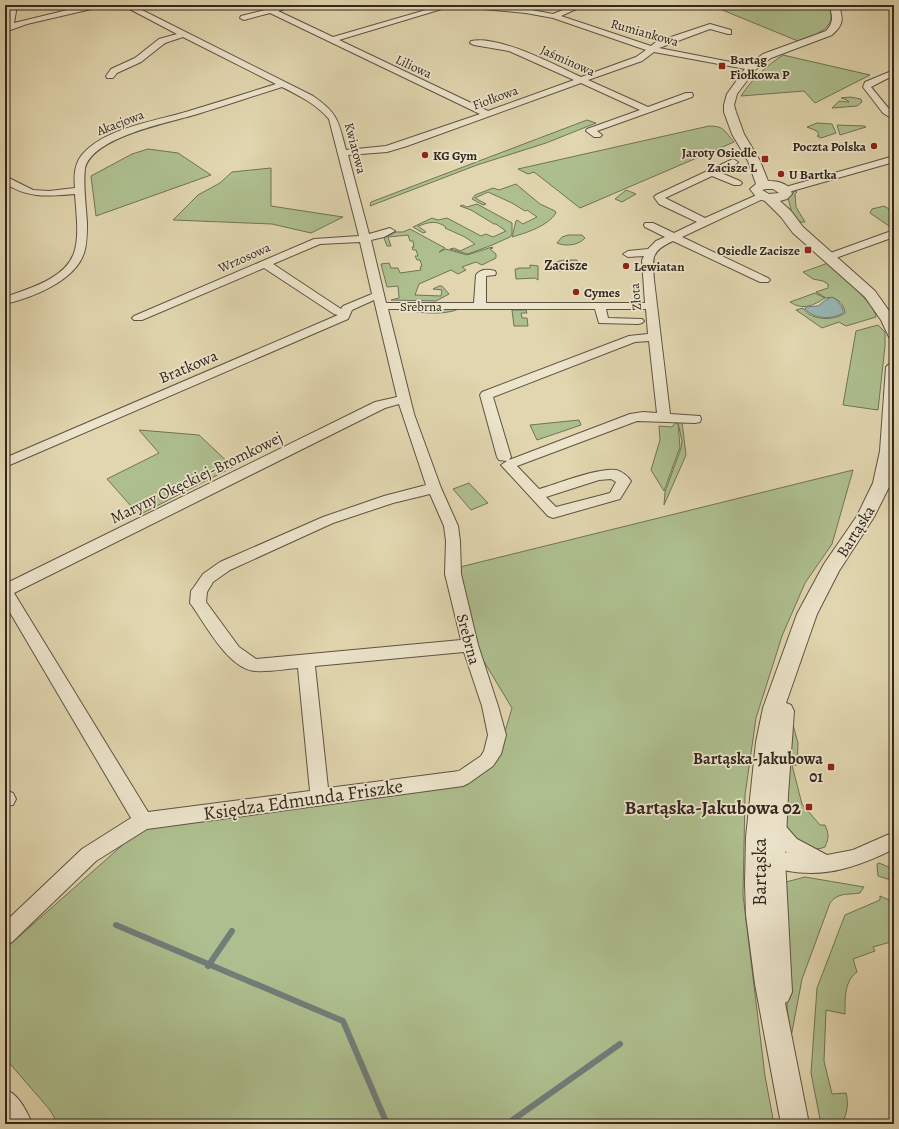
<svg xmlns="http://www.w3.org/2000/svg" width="899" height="1129" viewBox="0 0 899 1129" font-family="Alegreya,serif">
<rect width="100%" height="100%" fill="#e1d6af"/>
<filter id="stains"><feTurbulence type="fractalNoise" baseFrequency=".005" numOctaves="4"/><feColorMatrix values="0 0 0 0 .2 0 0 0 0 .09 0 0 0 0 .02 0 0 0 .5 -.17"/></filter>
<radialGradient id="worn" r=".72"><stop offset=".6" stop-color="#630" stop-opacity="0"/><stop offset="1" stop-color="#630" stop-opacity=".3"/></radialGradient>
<!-- green -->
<path fill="#aebf8f" stroke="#707356" d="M710,5H828C840,28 815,35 798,41Z
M783,55L870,75L815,103L804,91L741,96C752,79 766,66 783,55Z
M850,97L861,99L862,102L857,106L832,108L839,101L849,102L847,100L841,98Z
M587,120L596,123L546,143L477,165L370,206L371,202Z
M817,123L832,124L836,133L821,138L817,136L819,135L817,131L807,127Z
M837,125L864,126L866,127L840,135Z
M709,126C725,126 724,131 734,142L580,208L534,172L528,174L518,169Z
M148,149L178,153L211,175L96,216L91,176L132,154Z
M271,168V206L343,217L311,233L272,224L173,220L198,195L220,183L232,172Z
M516,184L540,204L555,211L556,213C548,226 526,233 512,237L516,221L517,220L523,224L537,217L527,210L525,211L512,203L488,192L475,198L486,204L483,205L472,199L475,195L493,188L499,190Z
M626,190L636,194L622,202L615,199Z
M795,191L797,192L795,194L796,207L805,222H798L792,213L788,198Z
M477,204L512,223V234L510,237L492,245L468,254L450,249L454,248L460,251L475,244L465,237L445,228L446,227C436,220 430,222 418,226L426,232L423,233L413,227L432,218L438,220L447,218L481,236L486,234L493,237L506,231L496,224H494L471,210L460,206L462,205L467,207Z
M884,206L894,212V224L889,226L870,213L872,209Z
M410,229L445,248L439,252L446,249L467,255L492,247L493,248L490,249L496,254V258L482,265L476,262L462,267L466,270L458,274L451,270L419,284L415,295L441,296L442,290L433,289L439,286H442L449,294L436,301L391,300L399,298L398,286L387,287L381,264L389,263L391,268H398L400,273L421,270L420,267L422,266L420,260H417L415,256H418L416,250H413L412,247H414L413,241H410L408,235L388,237L391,246H387L384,238L396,232H403Z
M568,235H582L585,238C579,245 566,247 557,243L562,237Z
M568,260H577L578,263C571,270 560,273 551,269C553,261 561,260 568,260Z
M828,263C838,272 876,305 876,317L846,326L839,322L822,328L796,310L803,308C811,321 834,321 845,313C844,304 836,295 826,298L816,292L828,288V284L823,281L813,279L803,272Z
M530,265L538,266V280L535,278L516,279L515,269H518V268H530Z
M815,293L825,298C814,305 803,311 790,302Z
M399,308L459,309C443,316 415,313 399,308Z
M512,310H526L527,313H521L522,318H527L528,326H514Z
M878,325L885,332V346L878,410L843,405L856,331Z
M579,420L581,425L537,440L530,425Z
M682,422L686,455L664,505L665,492L681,448L682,441L678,423L680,447L664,491L651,470L660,440L659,426L672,427L675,423Z
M139,430L199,435L233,467L139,515L107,479L159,453Z
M853,470L832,544L805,583L782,636L756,718L745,795L743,895L765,1076L774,1124H58L50,1110L5,1058V949L144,826L463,778L504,735L512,708L474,645L462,596L460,567Z
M469,483L488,503L471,510L453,489Z
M790,714L798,743L797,765H792L802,804L820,825H825C829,834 829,838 825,847C814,852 803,845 792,842L779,816Z
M879,863L891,868L894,871V881L878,876L877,864Z
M805,877L864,887L860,893C848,895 838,892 830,903L802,979L791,1037L787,1008L786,882Z
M880,896L894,902V941L873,947L875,951L853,959L857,972C844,981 845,1000 845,1014L826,1010L824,1061L832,1094L846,1093C849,1105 847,1113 842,1124H821L811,1073L817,988L845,915L880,900Z"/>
<!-- water -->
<path fill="#98b7b5" stroke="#707d79" d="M832,297L837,300L843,309V313C831,320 815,319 805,309L806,307L818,306L827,299Z"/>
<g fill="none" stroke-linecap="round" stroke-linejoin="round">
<!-- stream -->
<path stroke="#707d79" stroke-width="6" d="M116,925L343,1021L387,1124
M208,966L232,931
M507,1124L620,1044"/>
<defs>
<path id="minor" d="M9,5H17L14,23L88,5H101L100,7L27,24L5,32Z
M122,5H132L313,96C339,114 338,121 346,150L386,146L480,114L270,13L244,20L240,18L241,16L286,5H298L278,11L333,37L443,5H455L339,40L488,111L574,80L509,51L474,45L470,43L471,41C499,35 555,65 581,77L636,57L646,50L553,18L526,13L462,7L458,5H485L526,9L553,14L575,5H585L561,16L651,46L656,42L710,24L731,30V34H728L710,29L659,48L751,66L755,68L754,70H751L654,52L642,61L588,80L648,107L686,93H692L693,95L692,97L597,131L602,135L600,137H594L586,131L587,129L640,110L581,83L407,146L387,152L348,155L369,234L390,228L395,231L384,237L371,240L386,303H474L476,275C480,269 488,269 495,271L496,273L495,275L486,276V303H645L642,260L644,256L628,257L623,254L628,251L648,249L656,241L665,237L645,227L644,225L645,223H653L674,233L697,222L659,204L654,197L656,195L733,159L738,162L736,164L719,172L740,181L742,183L740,185H734L712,176L665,198L705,218L759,194H765L767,196L765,198L682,237L768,278L770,280L768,282H760L673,241C651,251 652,257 654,280L670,414L700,416L701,419L700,422L695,423L637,421L517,466L539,489C557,484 599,467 616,470C621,471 628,476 631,481L620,499L553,518L548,516L501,465L507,461L499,460L497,457L480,395L482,392L629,336L648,334L646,309H606L608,318L642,319L644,321L642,323L638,324L599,323L595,309H388L414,414L441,488L458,526L460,541L461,574L478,645L498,706L506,735L501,754L493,766L469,783L463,786L147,829L96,861L12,942L5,945V922L82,849L131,818L5,604V584L375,402L397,397L374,300L352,310L348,319L5,467V458L338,315L334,314L264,268L142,320H134L132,318L134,316L314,239L359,236L329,119C316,104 300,96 282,87C253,96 224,106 194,115C167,123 93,137 85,168C83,186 86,205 87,223C87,233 87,244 84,253C75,281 32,298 5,304V297C28,289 65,279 74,253C80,235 76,213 75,194C49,196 28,199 5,183V176L33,190L49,191L75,188C74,177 74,166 81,156C103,128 156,121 189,111C218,102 247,93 276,84L183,37L165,43L141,62L117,73L113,78H107L106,76L111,69L135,58L159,39L177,34ZM360,242L372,294L343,306L341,309L273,264L320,244ZM649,341L657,413L643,412L630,414L509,460L511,457L493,397L635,342ZM399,404L426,485L384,496L323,517L220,562L203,574L194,587L191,591L190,603L193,607C207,627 229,669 255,671C269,672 285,669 298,668L310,791L148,812L14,593L385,408ZM611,479L616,482L610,493L556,507L546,497L599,480ZM430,494L444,526L446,541L445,574L461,640L256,659L239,647L206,602L207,592L213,582L230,570L333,523L393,503ZM464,652L482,706L488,735L484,751L481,756L459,771L328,788L315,666Z
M894,70V75L871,87L889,109L894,113V120L883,113L863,87L865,82Z
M894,156V162L785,193L780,190L782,188Z
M894,230V237L833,259H825L824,257L825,255Z
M5,790L13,793L16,799L13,805L5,806Z
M774,819L781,821L797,839L827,855L853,850L894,832V849C847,872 811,882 759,863L756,857L759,851L766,848L787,853L767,833L765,827L767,821Z
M5,1089C18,1094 27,1111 32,1124H8L5,1120Z"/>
<path id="tertiary" d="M829,5H839C843,20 844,24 832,35L771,58L755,70L737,94L734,105L736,112L744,134L760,161L768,181C777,181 790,183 792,194L787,199L780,201L791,211L803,227L875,291L894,318V338L889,337L881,320L865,297L793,233L781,217L765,201L757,198L750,189L756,184L748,161L732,134L724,112V105L727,94L747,66L763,54L826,31C834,22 833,16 829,5ZM766,189H773L779,193L769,194L762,190Z
M894,362V465L891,483L874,517L839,571L817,614L786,703L791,705L794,711L788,795L785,859L792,992L788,1001L785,1003L809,1124H781L755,984L746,915L745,883L746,837L756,742L763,708L797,614L824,564L857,516L873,483L880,451L886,367L889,364Z"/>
</defs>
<!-- minor casing -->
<use href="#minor" stroke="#5e5342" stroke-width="2"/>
<!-- tertiary casing -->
<use href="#tertiary" stroke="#5e5342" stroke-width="2"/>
<!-- minor -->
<use href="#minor" fill="#ece4cb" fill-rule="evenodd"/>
<!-- tertiary -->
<use href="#tertiary" fill="#ece4cb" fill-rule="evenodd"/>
</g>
<!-- markers -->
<g fill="#8f2418" stroke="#ece4cb" stroke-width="1.5">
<rect x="718" y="62" width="8" height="8" rx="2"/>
<circle cx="874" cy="146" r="4"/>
<circle cx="425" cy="155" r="4"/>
<rect x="761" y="155" width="8" height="8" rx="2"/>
<circle cx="781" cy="174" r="4"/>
<rect x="804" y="246" width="8" height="8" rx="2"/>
<circle cx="626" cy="266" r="4"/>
<circle cx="576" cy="292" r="4"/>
<rect x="827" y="763" width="8" height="8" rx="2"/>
<rect x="805" y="803" width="8" height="8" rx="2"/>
</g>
<g text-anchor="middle" stroke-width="3.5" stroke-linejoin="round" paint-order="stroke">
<!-- far-street labels -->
<g font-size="13" fill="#33271e" stroke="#ece4cb">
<text transform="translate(645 32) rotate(16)" y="5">Rumiankowa</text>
<text transform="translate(568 60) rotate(24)" y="5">Jaśminowa</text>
<text transform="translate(414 66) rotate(25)" y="5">Liliowa</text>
<text transform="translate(495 97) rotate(-20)" y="5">Fiołkowa</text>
<text transform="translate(120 122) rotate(-21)" y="5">Akacjowa</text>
<text transform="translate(356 148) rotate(75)" y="5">Kwiatowa</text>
<text transform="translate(244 257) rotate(-24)" y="5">Wrzosowa</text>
<text transform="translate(635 297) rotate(-95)" y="5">Złota</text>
<text x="421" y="311">Srebrna</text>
</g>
<!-- far-poi labels -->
<g font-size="13" font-weight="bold" fill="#33271e" stroke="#ece4cb" text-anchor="start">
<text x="730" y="64">Bartąg<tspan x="730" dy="15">Fiołkowa P</tspan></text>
<text x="866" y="151" text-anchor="end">Poczta Polska</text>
<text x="757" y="157" text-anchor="end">Jaroty Osiedle<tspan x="757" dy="15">Zacisze L</tspan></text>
<text x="433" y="160">KG Gym</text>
<text x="789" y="179">U Bartka</text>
<text x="800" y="255" text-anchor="end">Osiedle Zacisze</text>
<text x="634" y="271">Lewiatan</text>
<text x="584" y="297">Cymes</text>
</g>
<!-- far-neighbourhood labels -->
<g font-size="14" font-weight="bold" fill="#33271e" stroke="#ece4cb">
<text x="566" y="270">Zacisze</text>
</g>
<!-- street labels -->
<g font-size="16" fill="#33271e" stroke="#ece4cb">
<text transform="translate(188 366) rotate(-23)" y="6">Bratkowa</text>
<text transform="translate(196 477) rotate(-26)" y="6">Maryny Okęckiej-Bromkowej</text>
<text transform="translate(855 531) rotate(-58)" y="6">Bartąska</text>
<text transform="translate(469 639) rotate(75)" y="6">Srebrna</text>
</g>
<!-- poi labels -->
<g font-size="16" font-weight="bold" fill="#33271e" stroke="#ece4cb" text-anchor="end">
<text x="823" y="764">Bartąska-Jakubowa<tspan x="823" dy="18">01</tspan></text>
</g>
<!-- near-street labels -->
<g font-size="19" fill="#33271e" stroke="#ece4cb">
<text transform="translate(303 799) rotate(-8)" y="7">Księdza Edmunda Friszke</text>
<text transform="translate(759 872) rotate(-90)" y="7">Bartąska</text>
</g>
<!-- near-poi labels -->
<g font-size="19" font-weight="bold" fill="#33271e" stroke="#ece4cb" text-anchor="end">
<text x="801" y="814">Bartąska-Jakubowa 02</text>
</g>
</g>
<!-- margin -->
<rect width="899" height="1129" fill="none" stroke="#e1d6af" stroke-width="20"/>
<rect x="6" y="6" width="887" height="1117" fill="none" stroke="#33271e" stroke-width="2"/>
<rect x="10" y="10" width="879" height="1109" fill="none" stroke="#33271e"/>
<rect width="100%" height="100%" filter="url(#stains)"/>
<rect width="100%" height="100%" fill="url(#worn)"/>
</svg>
